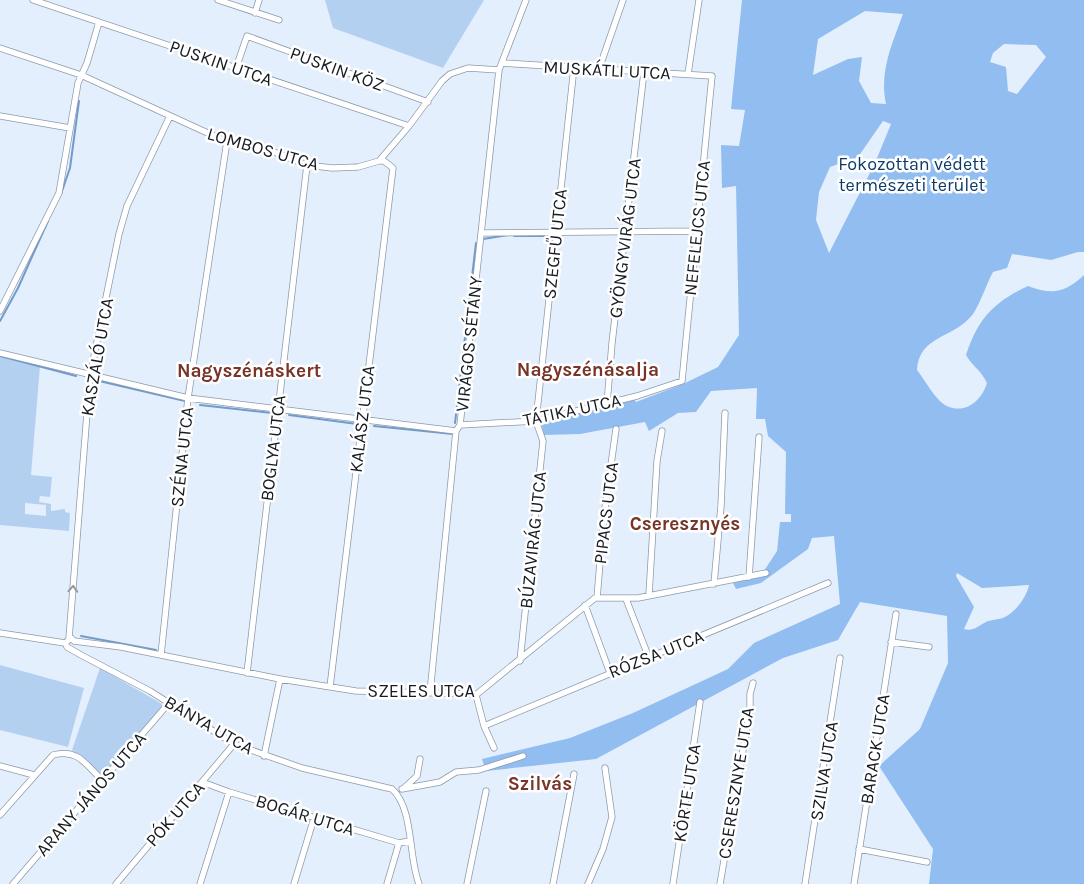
<svg xmlns="http://www.w3.org/2000/svg" width="1084" height="884" viewBox="0 0 1084 884" font-family="Karla,sans-serif">
<rect width="100%" height="100%" fill="#e4effd"/>
<!-- green -->
<path fill="#b4d0f1" fill-rule="evenodd" d="M325,0H484L443,68L333,28Z
M0,354L40,366L31,475L52,477L50,497L40,496L39,502L51,504V511L65,509V512L70,513L69,531L0,525ZM25,503L46,505V516L25,514Z
M0,665L84,688L68,747L0,730Z
M100,668L162,704V707L105,773L101,774L72,750Z"/>
<!-- forest -->
<path fill="#92bdf1" fill-rule="evenodd" d="M742,0H1084V252H1078L1051,260L1012,254L1007,268L993,272C986,285 981,302 973,314C954,339 919,335 917,370C925,380 934,398 945,405C965,416 982,400 987,383C981,370 972,366 966,355C978,319 993,302 1028,286C1052,295 1065,293 1084,275V884H929L933,849L879,766L920,729L948,663L947,616L860,602L838,640L783,658L596,759L486,771L482,759L570,738L633,713L728,669L754,643L840,604L834,536L812,538L808,549L761,583L736,589L733,583L760,577L777,551L780,522H791V514H785L786,452L768,436L765,419H756L757,388L711,391L696,412L678,413L649,431L645,422L580,434L544,435L541,422L634,399L636,402L683,384L718,367L739,335L736,186L722,188L721,145L739,146L745,110L731,109ZM865,11L903,14C892,44 879,72 886,104L871,103L859,81L862,57L848,59L813,75L818,39ZM1004,44L1036,45L1046,57L1017,94L1008,91L1006,67L990,62L993,53ZM883,121L891,124L875,163L829,253L816,220L819,192L830,167L858,157ZM957,573L982,588L1029,585C1027,596 1016,612 1005,617C999,620 992,619 986,622C978,626 973,632 964,629L974,607L956,576Z"/>
<g fill="none" stroke-linecap="round" stroke-linejoin="round">
<!-- stream -->
<path stroke="#719bcc" stroke-width="2" d="M61,194L70,168L79,101
M514,236H549
M483,239L508,235
M0,321L18,288L48,221
M0,356L76,376
M95,380L185,401
M200,405L272,413
M289,415L357,424
M455,423L476,243
M374,426L453,434
M81,636L156,650"/>
<defs>
<path id="street" d="M33,0L409,126
M218,0L279,20
M255,13L259,0
M0,48L81,75L223,140L269,150L307,165L332,168L358,167L379,161L409,126L442,81L450,74L468,68L499,70
M236,68L247,36L428,102
M599,69L623,0
M688,74L699,0
M0,116L70,128
M481,233L697,231
M0,311L59,193L78,83L87,63L99,22
M0,353L188,398L456,431
M607,404L612,343L644,72
M460,425L536,421L637,396L682,381L712,76L502,63
M749,577L759,437
M714,584L721,506L725,413
M649,595L657,461L662,431
M597,598L604,515L616,429
M626,599L649,658
M585,605L610,673
M0,633L65,643
M69,638L90,376L119,234L127,206L170,116
M891,642L929,647
M65,643L71,638L74,641L121,647L280,679L356,691L477,694L595,598H638L766,573
M65,643L67,647L81,655L150,691L234,744L302,768L392,789C414,809 408,856 419,884
M161,655L188,398L227,141
M520,661L543,441L536,421L574,67
M247,673L307,165
M330,687L393,168L384,161H379
M430,693L456,431L460,425L499,70L526,0
M476,695L484,726L494,748
M484,726L828,583
M264,756L280,679
M0,766L34,775
M202,782L229,792L399,843L409,841
M404,788L417,776L420,759
M402,789L440,782L456,772L479,770L523,756
M0,815L53,755C78,748 86,765 103,781
M859,849L927,862
M13,884L169,703
M116,884L234,744
M200,884L229,792
M294,884L314,818
M387,884L399,843
M467,884L486,791
M553,884L574,774
M588,884L603,849L612,817L605,768
M673,884L700,702
M720,884L750,709V694L753,683
M805,884L840,658
M854,884L896,614"/>
</defs>
<!-- street casing -->
<use href="#street" stroke="#8d9aaa" stroke-width="7"/>
<!-- street -->
<use href="#street" stroke="#fff" stroke-width="5.5"/>
</g>
<!-- one-way arrows -->
<defs><path id="oneway-chevron" d="M-2-3.5L2.5 0L-2 3.5" fill="none" stroke-width="1.6" stroke-linecap="round" stroke-linejoin="round" transform="scale(1.25)"/></defs>
<use stroke="#96989b" href="#oneway-chevron" transform="translate(73 589) rotate(-86)"/>
<g text-anchor="middle" stroke-width="5" stroke-linejoin="round" paint-order="stroke">
<!-- street labels -->
<g font-size="18" fill="#161b21" stroke="#fff">
<text transform="translate(221 63) rotate(19)" y="6">PUSKIN UTCA</text>
<text transform="translate(337 69) rotate(20)" y="6">PUSKIN KÖZ</text>
<text transform="translate(607 70) rotate(3)" y="6">MUSKÁTLI UTCA</text>
<text transform="translate(263 149) rotate(16)" y="6">LOMBOS UTCA</text>
<text transform="translate(697 228) rotate(-84)" y="6">NEFELEJCS UTCA</text>
<text transform="translate(625 238) rotate(-83)" y="6">GYÖNGYVIRÁG UTCA</text>
<text transform="translate(555 244) rotate(-84)" y="6">SZEGFŰ UTCA</text>
<text transform="translate(469 344) rotate(-84)" y="6">VIRÁGOS SÉTÁNY</text>
<text transform="translate(97 357) rotate(-80)" y="6">KASZÁLÓ UTCA</text>
<text transform="translate(572 410) rotate(-12)" y="6">TÁTIKA UTCA</text>
<text transform="translate(362 419) rotate(-83)" y="6">KALÁSZ UTCA</text>
<text transform="translate(273 448) rotate(-83)" y="6">BOGLYA UTCA</text>
<text transform="translate(182 457) rotate(-84)" y="6">SZÉNA UTCA</text>
<text transform="translate(606 513) rotate(-83)" y="6">PIPACS UTCA</text>
<text transform="translate(533 540) rotate(-84)" y="6">BÚZAVIRÁG UTCA</text>
<text transform="translate(656 654) rotate(-22)" y="6">RÓZSA UTCA</text>
<text x="421" y="697">SZELES UTCA</text>
<text transform="translate(209 725) rotate(30)" y="6">BÁNYA UTCA</text>
<text transform="translate(875 749) rotate(-81)" y="6">BARACK UTCA</text>
<text transform="translate(824 771) rotate(-81)" y="6">SZILVA UTCA</text>
<text transform="translate(736 783) rotate(-81)" y="6">CSERESZNYE UTCA</text>
<text transform="translate(687 793) rotate(-81)" y="6">KÖRTE UTCA</text>
<text transform="translate(91 794) rotate(-49)" y="6">ARANY JÁNOS UTCA</text>
<text transform="translate(175 814) rotate(-49)" y="6">PÓK UTCA</text>
<text transform="translate(305 815) rotate(17)" y="6">BOGÁR UTCA</text>
</g>
<!-- park labels -->
<g font-size="18" fill="#0e3a68" stroke="#fff">
<text x="912" y="170">Fokozottan védett<tspan x="912" dy="21">természeti terület</tspan></text>
</g>
<!-- neighbourhood labels -->
<g font-size="19" font-weight="bold" fill="#793428" stroke="#fff">
<text x="588" y="376">Nagyszénásalja</text>
<text x="249" y="377">Nagyszénáskert</text>
<text x="685" y="530">Cseresznyés</text>
<text x="540" y="790">Szilvás</text>
</g>
</g>
</svg>
